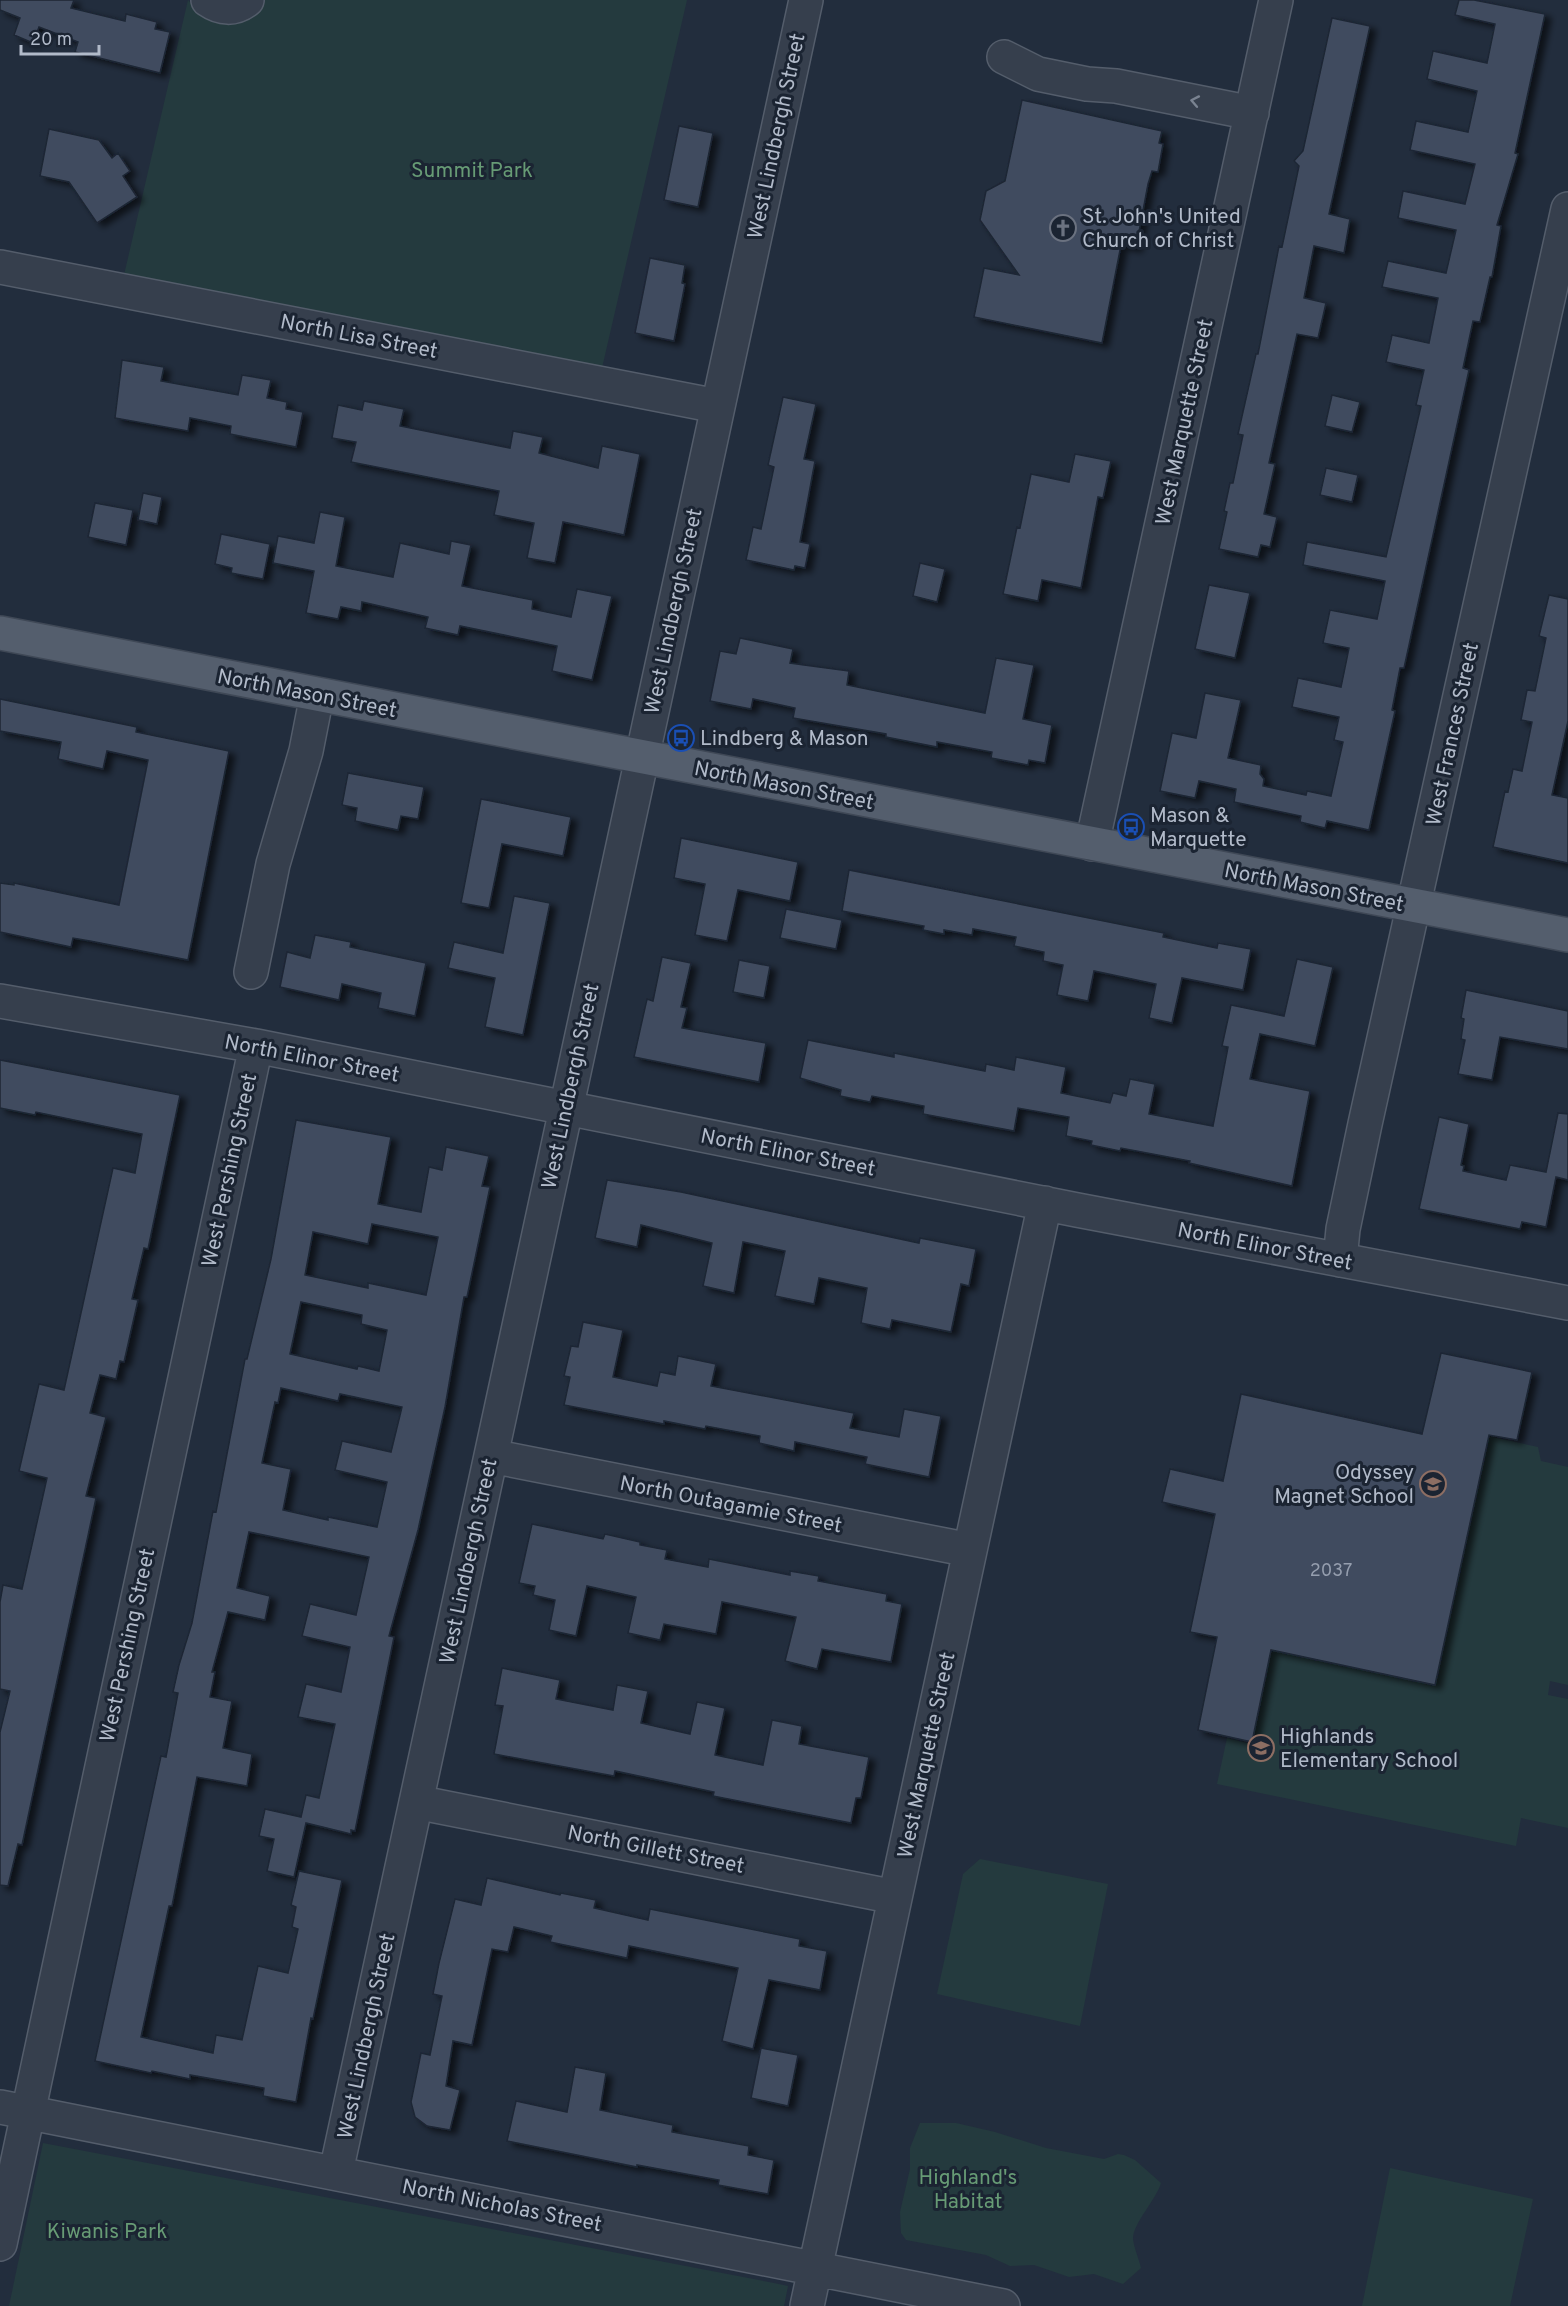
<svg xmlns="http://www.w3.org/2000/svg" width="1568" height="2306" viewBox="0 0 1568 2306" font-family="Overpass,sans-serif">
<defs>
<filter id="shadow"><feDropShadow dx="6" dy="4" stdDeviation="3" flood-color="#0009"/></filter>
</defs>
<rect width="100%" height="100%" fill="#222d3d"/>
<!-- green -->
<path fill="#243a3e" d="M188,0C210,29 245,34 265,0H687L602,368L124,275Z
M1488,1436L1538,1447L1541,1461L1568,1467V1685L1550,1681L1548,1695L1568,1699V1828L1521,1818L1516,1846L1217,1784L1227,1738L1251,1744L1269,1662L1264,1648Z
M980,1859L1108,1884L1080,2026L937,1994L963,1874Z
M920,2123H956L995,2132L1046,2148L1104,2159L1118,2154L1124,2155L1135,2160L1161,2183C1156,2200 1133,2223 1133,2239C1134,2248 1139,2259 1141,2268L1123,2284L1094,2274L1069,2277L1034,2265L1010,2266L986,2255L906,2240L901,2233L900,2212L910,2169V2148Z
M43,2143L774,2283L788,2286L784,2306H9Z
M1390,2168L1533,2199L1510,2306H1362Z"/>
<!-- building -->
<path fill="#414c5f" stroke="#1d2634" stroke-width="1.5" fill-rule="evenodd" filter="url(#shadow)" d="M0,0H74L71,8L125,21L126,14L157,22L155,29L170,32L160,73L75,52L78,42L39,27L33,43L14,35L20,18L0,10Z
M1459,0H1474L1545,14L1515,153L1518,154L1497,225L1501,226L1492,277H1490L1480,322L1473,321L1463,368L1469,370L1404,668H1400L1392,710L1395,711L1369,830L1327,821L1325,828L1300,822L1301,816L1234,802L1236,789L1199,781L1195,798L1160,791L1172,733L1196,738L1205,693L1241,700L1228,758L1261,765L1260,774L1264,779L1263,786L1306,795L1307,791L1331,796L1343,742L1334,740L1339,717L1292,707L1298,678L1341,687L1349,648L1323,643L1330,610L1377,619L1385,581L1303,565L1307,542L1386,557L1421,406L1416,405L1424,370L1386,362L1392,335L1429,343L1438,298L1382,287L1388,261L1446,273L1456,230L1398,218L1403,191L1465,204L1475,164L1410,150L1416,121L1468,132L1477,91L1427,79L1433,51L1487,63L1495,24L1455,15Z
M1332,18L1370,26L1329,214L1350,219L1344,253L1314,246L1304,298L1326,303L1318,338L1297,334L1269,463L1275,464L1264,514L1277,517L1270,547L1261,545L1258,557L1219,549L1227,512L1224,511L1230,483H1233L1243,435L1238,434L1256,354H1258L1279,246L1282,247L1299,166L1294,161L1303,151Z
M1022,100L1162,131L1159,143L1163,144L1158,172L1152,171L1148,184L1136,248L1121,245L1102,343L974,317L984,268L1019,275L980,220L986,191L1005,181Z
M679,126L713,133L698,207L664,200Z
M49,129L99,140L112,158L118,153L130,171L123,176L137,197L97,223L69,182L40,176Z
M650,258L685,265L682,283L685,284L674,341L635,333Z
M122,360L164,367L161,381L238,395L242,375L271,380L267,398L287,402L286,409L303,412L296,447L230,434L231,426L190,418L188,431L115,418Z
M1332,395L1360,402L1352,432L1325,426Z
M783,397L816,404L804,459L815,461L800,542L810,544L805,568L795,566L794,570L746,560L753,527L761,529L774,467L768,465Z
M364,401L404,409L400,426L510,448L513,431L543,437L539,453L598,468L602,446L640,454L624,535L563,522L555,563L527,558L534,523L494,515L499,491L351,462L356,442L332,438L338,405L362,410Z
M1075,454L1111,461L1103,498L1098,497L1081,588L1042,580L1038,601L1003,594L1017,527L1020,528L1031,474L1069,482Z
M1326,468L1358,475L1352,502L1320,495Z
M143,493L162,497L157,524L138,520Z
M95,503L133,510L126,545L88,537Z
M320,512L345,517L336,566L393,577L400,543L449,554L451,541L471,545L462,586L533,600L532,609L571,617L577,589L612,596L592,680L552,671L557,646L460,626L458,635L425,628L428,617L362,602L361,611L341,607L338,619L306,613L314,571L273,563L278,536L314,543Z
M221,534L270,544L263,579L231,573L232,568L215,564Z
M920,563L945,569L937,602L913,596Z
M1209,585L1250,593L1235,658L1195,649Z
M1549,595L1568,599V721L1552,795L1568,798V863L1493,847L1505,791L1508,792L1513,769L1522,771L1532,722L1521,720L1527,690L1535,691L1546,638L1539,636Z
M740,638L793,649L790,663L849,671L847,685L985,713L996,658L1034,665L1023,719L1052,725L1045,763L1029,760L1028,765L991,758L992,752L937,742V747L886,737V734L793,718L795,708L753,699L751,709L710,701L720,651L736,654Z
M0,699L137,727L136,732L229,751L188,960L90,941L73,938L71,947L0,932V883L14,885V883L119,905L148,760L107,751L103,769L58,759L61,742L0,731Z
M348,773L424,787L418,819L401,816L398,830L355,821L357,808L342,805Z
M481,799L571,817L563,856L502,844L489,908L461,903Z
M681,838L798,862L790,901L738,890L727,941L695,935L705,884L674,878Z
M849,870L1164,933L1163,937L1217,948L1218,943L1251,949L1243,990L1182,978L1172,1023L1149,1018L1156,984L1094,971L1088,1001L1057,995L1063,965L1043,961L1044,952L1014,946L1016,937L973,929L972,935L944,930V934L923,930L924,926L842,911Z
M514,896L550,903L523,1035L485,1027L495,978L448,968L454,942L503,953Z
M786,909L842,920L836,949L780,938Z
M315,935L351,942L350,947L426,963L415,1016L378,1008L381,993L342,984L339,1000L280,987L287,952L310,958Z
M662,957L691,963L681,1007L687,1008L682,1028L766,1043L759,1082L634,1057L647,999L653,1001Z
M1297,959L1333,967L1315,1046L1260,1034L1250,1079L1310,1091L1292,1186L1189,1163L1190,1161L1121,1148L1120,1151L1091,1145L1092,1141L1066,1136L1069,1117L1018,1108L1014,1131L923,1114L924,1106L872,1096L870,1102L840,1096L841,1090L800,1078L808,1040L894,1057V1053L985,1071L986,1064L1014,1070L1016,1057L1066,1067L1061,1093L1110,1103L1113,1093L1126,1096L1130,1079L1155,1084L1149,1114L1213,1126L1228,1047L1222,1046L1231,1005L1284,1016Z
M739,960L770,966L764,998L733,992Z
M1466,990L1568,1011V1049L1500,1037L1492,1080L1458,1074L1465,1040L1461,1039L1464,1019L1461,1018Z
M0,1060L180,1095L148,1249L144,1248L132,1299L138,1300L124,1362L120,1361L116,1379L100,1375L90,1413L106,1417L86,1496L96,1498L22,1845L18,1844L8,1886L0,1885V1732L10,1691L0,1689V1602L3,1585L22,1589L47,1478L19,1471L39,1384L64,1390L113,1168L135,1173L142,1134L36,1112L35,1115L0,1108Z
M1558,1113L1568,1114V1180L1556,1177L1546,1227L1522,1222L1520,1229L1419,1209L1439,1117L1469,1124L1461,1165L1464,1166L1463,1171L1506,1180L1510,1165L1546,1172Z
M296,1120L391,1137L378,1204L421,1212L429,1167L442,1170L446,1147L489,1156L482,1186L490,1187L467,1297H464L445,1407L418,1530L389,1636L394,1637L355,1831L351,1830V1834L306,1823L294,1877L267,1871L274,1839L259,1836L265,1809L301,1817L306,1795L319,1798L335,1724L298,1717L306,1684L341,1692L350,1647L302,1636L310,1604L356,1615L369,1557L249,1532L237,1588L270,1596L265,1620L228,1612L212,1672H215L210,1697L232,1701L223,1748L252,1754L247,1786L197,1777L172,1906H169L141,2037L213,2053L216,2035L242,2040L258,1966L288,1973L298,1929L292,1927L296,1907L291,1905L299,1871L342,1880L313,2019L311,2018L296,2102L263,2096L264,2088L190,2075V2079L152,2071L151,2073L95,2061L161,1756L166,1757L178,1693L173,1692L179,1665L192,1623L213,1511L216,1512L245,1359H247L271,1259ZM372,1224L438,1237L426,1295L368,1283V1288L305,1275L313,1232L368,1244ZM301,1302L362,1315L361,1324L387,1330L379,1371L358,1366L357,1369L290,1354ZM281,1388L338,1401L340,1394L402,1407L391,1452L342,1441L335,1470L387,1482L377,1527L328,1517V1520L283,1510L291,1469L262,1463L275,1402L278,1403Z
M607,1180L681,1192L919,1243L920,1238L976,1249L969,1286L961,1284L951,1332L892,1320L890,1329L861,1323L867,1288L819,1278L814,1304L775,1296L785,1251L743,1242L734,1293L703,1286L712,1243L641,1225L637,1247L595,1238Z
M583,1322L623,1330L613,1377L657,1386L660,1372L675,1375L678,1356L716,1364L711,1386L854,1413L850,1428L899,1437L904,1409L941,1416L929,1477L865,1464L867,1457L795,1442L794,1451L759,1443L760,1436L706,1426L705,1429L664,1421V1424L564,1405L570,1377L564,1376L571,1346L578,1347Z
M1441,1353L1532,1372L1517,1440L1489,1435L1435,1685L1271,1650L1252,1742L1198,1730L1217,1637L1190,1632L1215,1514L1162,1502L1170,1469L1223,1481L1241,1394L1422,1434Z
M532,1524L603,1539L605,1534L640,1542V1545L667,1550L665,1559L708,1567L709,1559L790,1575V1571L819,1576L818,1581L887,1594L886,1601L902,1604L891,1662L822,1649L817,1669L785,1661L796,1617L722,1602L716,1634L664,1624L660,1640L628,1633L636,1597L587,1586L576,1636L549,1630L555,1600L533,1595L535,1586L519,1583Z
M502,1668L560,1680L556,1699L613,1710L617,1685L648,1691L641,1723L690,1734L697,1702L725,1708L715,1755L763,1765L772,1720L802,1726L799,1744L869,1757L861,1798H856L851,1823L713,1796L714,1792L615,1771L614,1776L494,1754L503,1706L495,1705Z
M487,1878L560,1895L561,1893L596,1900L594,1908L648,1920L650,1909L800,1939L799,1946L827,1951L820,1990L769,1980L753,2049L722,2041L738,1968L629,1946L627,1958L550,1942L552,1936L514,1927L508,1952L492,1949L472,2045L453,2041L446,2086L460,2090L450,2130L427,2126L415,2117L411,2102L421,2053L430,2055L442,1996L433,1994L439,1963L455,1899L481,1905Z
M761,2048L798,2055L788,2106L751,2098Z
M575,2067L606,2073L600,2110L673,2125L672,2132L749,2146L748,2155L774,2160L768,2194L718,2185L719,2180L637,2165V2167L507,2141L516,2101L567,2112Z"/>
<g fill="none" stroke-linecap="round" stroke-linejoin="round">
<defs>
<path id="minor" d="M208,0C221,9 234,10 247,0
M1004,57L1038,74L1087,84L1116,86L1252,113
M0,267L717,406
M1092,844L1276,0
M251,972L273,864L306,751L317,695
M0,1001L256,1046L1077,1210L1568,1303
M1340,1260L1343,1229L1365,1124L1568,209
M491,1456L970,1550
M416,1802L895,1897
M0,2107L1003,2306
M336,2172L806,0
M0,2244L256,1046
M807,2306L1045,1203"/>
<path id="major" d="M0,633L1568,935"/>
</defs>
<!-- minor casing -->
<use href="#minor" stroke="#545d6b" stroke-width="36"/>
<!-- major casing -->
<use href="#major" stroke="#3f4856" stroke-width="36"/>
<!-- minor -->
<use href="#minor" stroke="#363f4d" stroke-width="33"/>
<!-- major -->
<use href="#major" stroke="#545e6d" stroke-width="33"/>
</g>
<!-- one-way arrows -->
<defs><path id="oneway-chevron" d="M-2-3.5L2.5 0L-2 3.5" fill="none" stroke-width="1.6" stroke-linecap="round" stroke-linejoin="round" transform="scale(1.5)"/></defs>
<use stroke="#7a8391" href="#oneway-chevron" transform="translate(1195 101) rotate(-169)"/>
<!-- icons -->
<defs>
<symbol id="church-ring" viewBox="-11 -11 22 22"><circle r="9.5" fill="#1b2432" stroke="#6b7280" stroke-width="1.5"/><path d="M-1.2-6h2.4v3.5h3.3v2.4h-3.3V6h-2.4V-.1h-3.3v-2.4h3.3Z" fill="#6b7280"/></symbol>
<symbol id="bus-ring" viewBox="-11 -11 22 22"><circle r="9.5" fill="#1b2432" stroke="#1a4fb4" stroke-width="1.5"/><path d="M-5-6H5V4H4V6H2V4H-2V6H-4V4H-5ZM-3.5-4V0h7V-4ZM-3.5 1.2v1.5H-2V1.2ZM2 1.2v1.5H3.5V1.2Z" fill="#1a4fb4"/></symbol>
<symbol id="school-ring" viewBox="-11 -11 22 22"><circle r="9.5" fill="#1b2432" stroke="#8d6e63" stroke-width="1.5"/><path d="M0-5L7-2L0 1L-7-2ZM-4 1L0 2.5L4 1V4Q0 6-4 4Z" fill="#8d6e63"/></symbol>
</defs>
<g fill-rule="evenodd">
<use href="#church-ring" x="1048" y="213" width="30" height="30"/>
<use href="#bus-ring" x="666" y="723" width="30" height="30"/>
<use href="#bus-ring" x="1116" y="812" width="30" height="30"/>
<use href="#school-ring" x="1418" y="1469" width="30" height="30"/>
<use href="#school-ring" x="1246" y="1733" width="30" height="30"/>
</g>
<g text-anchor="middle" stroke-width="6" stroke-linejoin="round" paint-order="stroke">
<!-- number labels -->
<g font-size="18" fill="#959eae">
<text x="1331" y="1576">2037</text>
</g>
<!-- street labels -->
<g font-size="21" fill="#b1bac9" stroke="#1b2432">
<text transform="translate(776 136) rotate(-78)" y="7">West Lindbergh Street</text>
<text transform="translate(359 336) rotate(11)" y="7">North Lisa Street</text>
<text transform="translate(1184 422) rotate(-78)" y="7">West Marquette Street</text>
<text transform="translate(673 611) rotate(-78)" y="7">West Lindbergh Street</text>
<text transform="translate(307 693) rotate(11)" y="7">North Mason Street</text>
<text transform="translate(1452 734) rotate(-78)" y="7">West Frances Street</text>
<text transform="translate(784 785) rotate(11)" y="7">North Mason Street</text>
<text transform="translate(1314 887) rotate(11)" y="7">North Mason Street</text>
<text transform="translate(312 1058) rotate(11)" y="7">North Elinor Street</text>
<text transform="translate(570 1086) rotate(-78)" y="7">West Lindbergh Street</text>
<text transform="translate(788 1152) rotate(11)" y="7">North Elinor Street</text>
<text transform="translate(229 1170) rotate(-78)" y="7">West Pershing Street</text>
<text transform="translate(1265 1246) rotate(11)" y="7">North Elinor Street</text>
<text transform="translate(731 1504) rotate(11)" y="7">North Outagamie Street</text>
<text transform="translate(468 1561) rotate(-78)" y="7">West Lindbergh Street</text>
<text transform="translate(127 1645) rotate(-78)" y="7">West Pershing Street</text>
<text transform="translate(926 1755) rotate(-78)" y="7">West Marquette Street</text>
<text transform="translate(656 1849) rotate(11)" y="7">North Gillett Street</text>
<text transform="translate(366 2036) rotate(-78)" y="7">West Lindbergh Street</text>
<text transform="translate(502 2205) rotate(11)" y="7">North Nicholas Street</text>
</g>
<!-- park labels -->
<g font-size="21" fill="#679b75" stroke="#1b2432">
<text x="472" y="177">Summit Park</text>
<text x="968" y="2184">Highland's<tspan x="968" dy="24">Habitat</tspan></text>
<text x="107" y="2238">Kiwanis Park</text>
</g>
<!-- poi labels -->
<g font-size="21" fill="#b1bac9" stroke="#1b2432" text-anchor="start">
<text x="1082" y="223">St. John's United<tspan x="1082" dy="24">Church of Christ</tspan></text>
<text x="700" y="745">Lindberg &amp; Mason</text>
<text x="1150" y="822">Mason &amp;<tspan x="1150" dy="24">Marquette</tspan></text>
<text x="1414" y="1479" text-anchor="end">Odyssey<tspan x="1414" dy="24">Magnet School</tspan></text>
<text x="1280" y="1743">Highlands<tspan x="1280" dy="24">Elementary School</tspan></text>
</g>
</g>
<!-- scale -->
<path d="M21 45v9h78v-9" fill="none" stroke="#b1bac9" stroke-width="3"/>
<text x="30" y="45" font-size="18" fill="#b1bac9" stroke="#1b2432" stroke-width="4.5" paint-order="stroke">20 m</text>
</svg>
